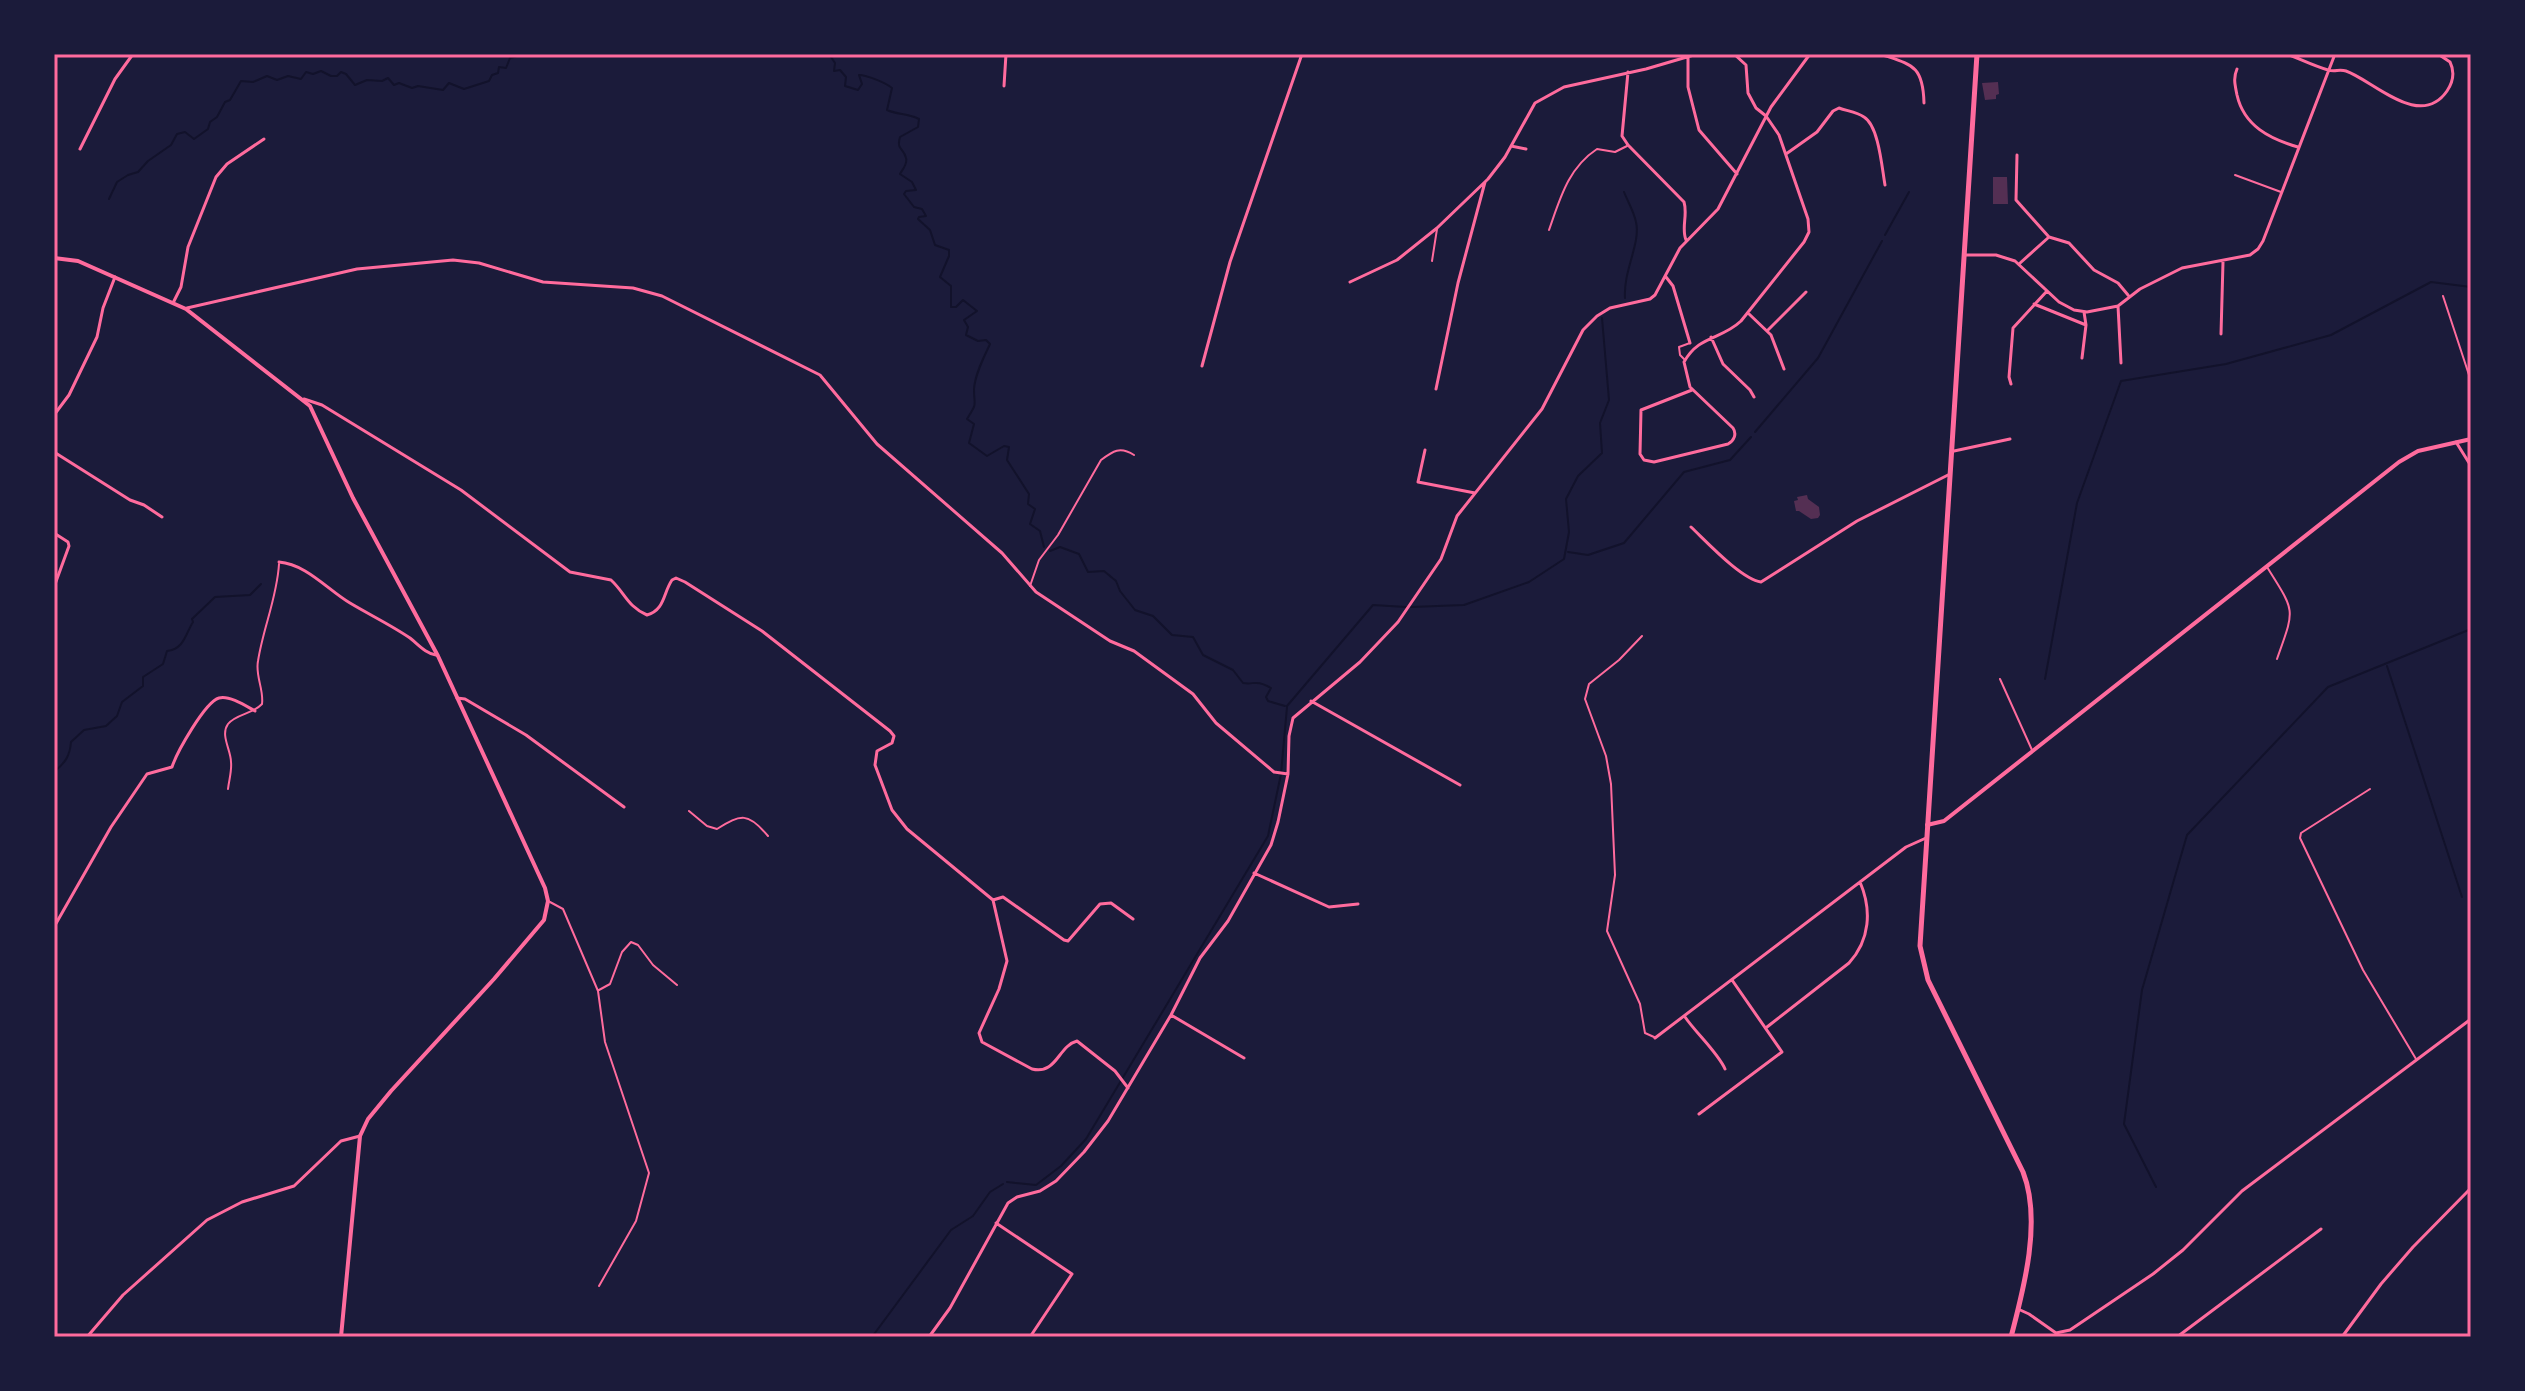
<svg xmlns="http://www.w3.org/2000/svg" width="2525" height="1391" viewBox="0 0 2525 1391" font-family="'Exo 2',sans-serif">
<rect width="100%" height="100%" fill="#1b1b3a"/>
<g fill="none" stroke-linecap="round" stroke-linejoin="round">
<!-- stream -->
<path stroke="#12122b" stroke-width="2" d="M829,54L835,63L834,71L840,70L846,77L845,86L858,90L862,84L859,75C867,75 886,83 892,88L887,110C898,115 908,113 919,119L918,127L900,137C896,150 904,148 906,158C908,164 902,170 900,174L912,182L916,190L906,191L904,194L914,207L922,209L926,216L919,217L918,219L930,230L935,245L949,250V256L940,277L951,286V307H956L963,300L977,311L964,320L968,327L966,335L978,341L986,340L990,344C984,357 975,374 974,389C974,408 978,401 967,419L974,424L969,443L987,456L1004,446L1009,447L1007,460L1029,494L1028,504L1035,509L1030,524L1040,531L1044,547
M1624,192C1628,202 1634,212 1636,222C1641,243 1623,271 1625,298
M109,199L117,182L128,175L138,172L148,161L171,145L177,134L185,132L194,139L208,129L210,122L217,117L225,102L230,100L241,81L253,82L267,76L277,80L288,76L301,79L306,72L313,74L321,71L331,76H337L341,72L346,74L355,85L367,80L382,81L388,78L394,85L399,83L412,88L418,86L443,90L449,83L464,89L489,81L492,75L498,73L499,67L506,68L510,58L525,54
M1885,235L1909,192
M1755,432L1818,358L1882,241
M1050,551L1060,547L1079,554L1088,572L1104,571L1116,581L1120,591L1135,610L1153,616L1172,635L1193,637L1203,655L1233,670L1243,683C1255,685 1255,679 1271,688L1266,697L1268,701L1285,706
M1568,552L1588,555L1624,543L1684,472L1730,460L1751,437
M1411,607L1464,605L1529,582L1564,559L1569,532L1566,499L1578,476L1602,453L1600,423L1609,400L1602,318
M2387,666L2462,897
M2045,679L2077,503L2121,381L2226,364L2331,335L2431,282L2471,287
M1287,706L1373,605L1406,607
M54,772C65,763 70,756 71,742L84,730L106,726L117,716L122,702L143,686V677L163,664L167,651C184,649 185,635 193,622L192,619L215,597L250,595L261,584
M1007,1182L1036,1185L1061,1166L1086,1139L1268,836L1281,774L1287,707
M2156,1187L2124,1124L2142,990L2187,835L2328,687L2471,629
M872,1337L951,1230L973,1216L990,1192L1003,1184"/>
</g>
<!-- building -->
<path fill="#542f53" d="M1998,82L1999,94L1996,95V99L1985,100L1982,83Z
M1993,177H2007L2008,204H1993Z
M1807,495L1808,499L1819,507L1820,515L1818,518L1811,519L1799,511H1796L1794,501L1798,500L1797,497Z"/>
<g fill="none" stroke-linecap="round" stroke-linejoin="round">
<!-- service -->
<path stroke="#ff6b9d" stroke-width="2" d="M2235,175L2281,192
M1549,230C1560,199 1568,168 1597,149L1615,152L1627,146
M1432,261L1437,229
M2443,296L2471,381
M1684,359L1680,355L1679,347L1690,343
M2267,567C2296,613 2295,608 2277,659
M1030,586L1039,560L1058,535L1101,460C1113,451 1120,446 1134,455
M1642,636L1619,660L1589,684L1585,699L1606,756L1611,784L1615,875L1607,931L1640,1004L1645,1033L1654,1037
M2000,679L2032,750
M228,789C229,780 232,771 231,762C231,750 220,735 228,724C236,714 253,714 262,704C264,689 255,676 258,661C263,628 277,598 279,564
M2370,789L2301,833L2300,838L2363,970L2416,1059
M689,811L707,826L717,829C741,814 748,812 768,836
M550,902L563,909L598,991L605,1042L649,1173L636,1221L599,1286
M599,990L610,984L622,952L631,942L638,945L653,965L677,985"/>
<!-- minor -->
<path stroke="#ff6b9d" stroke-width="3" d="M1880,54C1912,65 1923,65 1924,103
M2287,54C2300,59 2314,66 2328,70C2335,72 2339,69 2346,71C2374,81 2420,130 2447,91C2453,82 2455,72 2450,62L2438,54
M1688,57V87L1699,130L1737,174
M2237,69C2233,78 2235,85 2237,95C2244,126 2270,139 2298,147
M1628,72L1622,136L1628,145L1684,202C1688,215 1681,228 1686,240
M1004,86L1006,54
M1511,146L1526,149
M80,149L115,79L133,54
M1786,154L1817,132L1833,111L1839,108C1847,111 1857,112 1864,117C1879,126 1882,169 1885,185
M2017,155L2016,200L2049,237L2069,243L2094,270L2118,283L2128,295
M1966,255H1996L2015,261L2059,302L2074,310L2087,312L2118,306L2140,289L2182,268L2250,255L2258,249L2263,241L2335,54
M2019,264L2049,237
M1666,277L1673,286L1690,343
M1350,282L1397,260L1437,228L1488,179L1505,157L1535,103L1564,87L1646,69L1697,54
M173,303L181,287L188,247L216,177L227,164L264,139
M2034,304L2086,325
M2118,306L2121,363
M187,308L357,269L453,260L479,263L543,282L633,288L662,296L820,375L877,444L1002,553L1036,592L1110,641L1134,651L1193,694L1216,723L1274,772L1288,774
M1748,313L1771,335L1784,369
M1768,330L1806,292
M2221,334L2223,262
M1711,337L1723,364L1750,390L1754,397
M2082,358L2086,325L2084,312
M1202,366L1230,262L1302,54
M2011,384L2009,377L2013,328L2047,291
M1436,389L1458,283L1485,182
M1692,390L1641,410L1640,454L1644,460L1654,462L1728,444C1734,441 1737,434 1733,428L1690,387L1684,362C1699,335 1721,340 1741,321L1804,242L1809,232L1808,219L1779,135L1766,116L1756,108L1748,93L1746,65L1734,54
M304,399L322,405L461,490L570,572L611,580C625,593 628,607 647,615C665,610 663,593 672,580L676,578L685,582L762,631L890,731L894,736L892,743L877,751L875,765L892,810L907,829L993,900L1007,961L999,989L979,1033L982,1042L1032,1069C1057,1075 1058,1046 1077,1041L1115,1071L1128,1088
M54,415L69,395L97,337L103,308L115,277
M2456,442L2471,466
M1425,450L1418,482L1475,493
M1954,451L2010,439
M54,452L130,500L144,505L162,517
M1691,527C1707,542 1741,579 1761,582L1857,521L1948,475
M54,533L68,542L69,546L54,587
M279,562C306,564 328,590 350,603C370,615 391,625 410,638C419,645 425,653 436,655
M457,698L465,699L526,735L624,807
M1311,701L1460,785
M1254,873L1329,907L1358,904
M993,900L1003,897L1064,940L1068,941L1100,904L1111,903L1133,919
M54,927L111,827L147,774L172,767C177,752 205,702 219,698C229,695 246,706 255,711
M1171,1015L1244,1058
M1685,1017C1696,1033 1718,1053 1725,1069
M1767,1027L1849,963C1870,940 1872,910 1860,882
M1655,1038L1906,847L1926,838
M1699,1114L1782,1052L1732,980
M996,1223L1072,1274L1030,1337
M2018,1309L2029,1314L2056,1333L2070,1330L2153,1274L2183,1250L2242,1191L2471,1019
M87,1337L123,1295L207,1220L242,1202L294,1186L341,1141L360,1136
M929,1337L950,1308L1008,1203L1017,1197L1040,1191L1056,1181L1084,1152L1108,1121L1171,1015L1200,958L1228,921L1271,845L1278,822L1288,774L1289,736L1293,718L1360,662L1398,622L1441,559L1457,516L1542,409L1583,330L1597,316L1610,308L1650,299L1655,295L1680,248L1718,209L1771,107L1810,54
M2177,1337L2321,1229
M2342,1337L2381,1284L2413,1247L2471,1188"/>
<!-- tertiary -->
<path stroke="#ff6b9d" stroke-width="4" d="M54,258L78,261L186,309L310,406L353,498L438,656L545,888L548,901L544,920L494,979L391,1091L368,1119L360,1136L341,1337
M1927,825L1944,821L2399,462L2418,451L2471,439"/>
<!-- secondary -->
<path stroke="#ff6b9d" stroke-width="5" d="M1977,54L1920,946L1928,980L2023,1172C2042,1220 2024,1288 2011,1337"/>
</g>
<!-- border -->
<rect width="2525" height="1391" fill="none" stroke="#1b1b3a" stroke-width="112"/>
<rect x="56" y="56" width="2413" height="1279" fill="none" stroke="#ff6b9d" stroke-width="3"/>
</svg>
